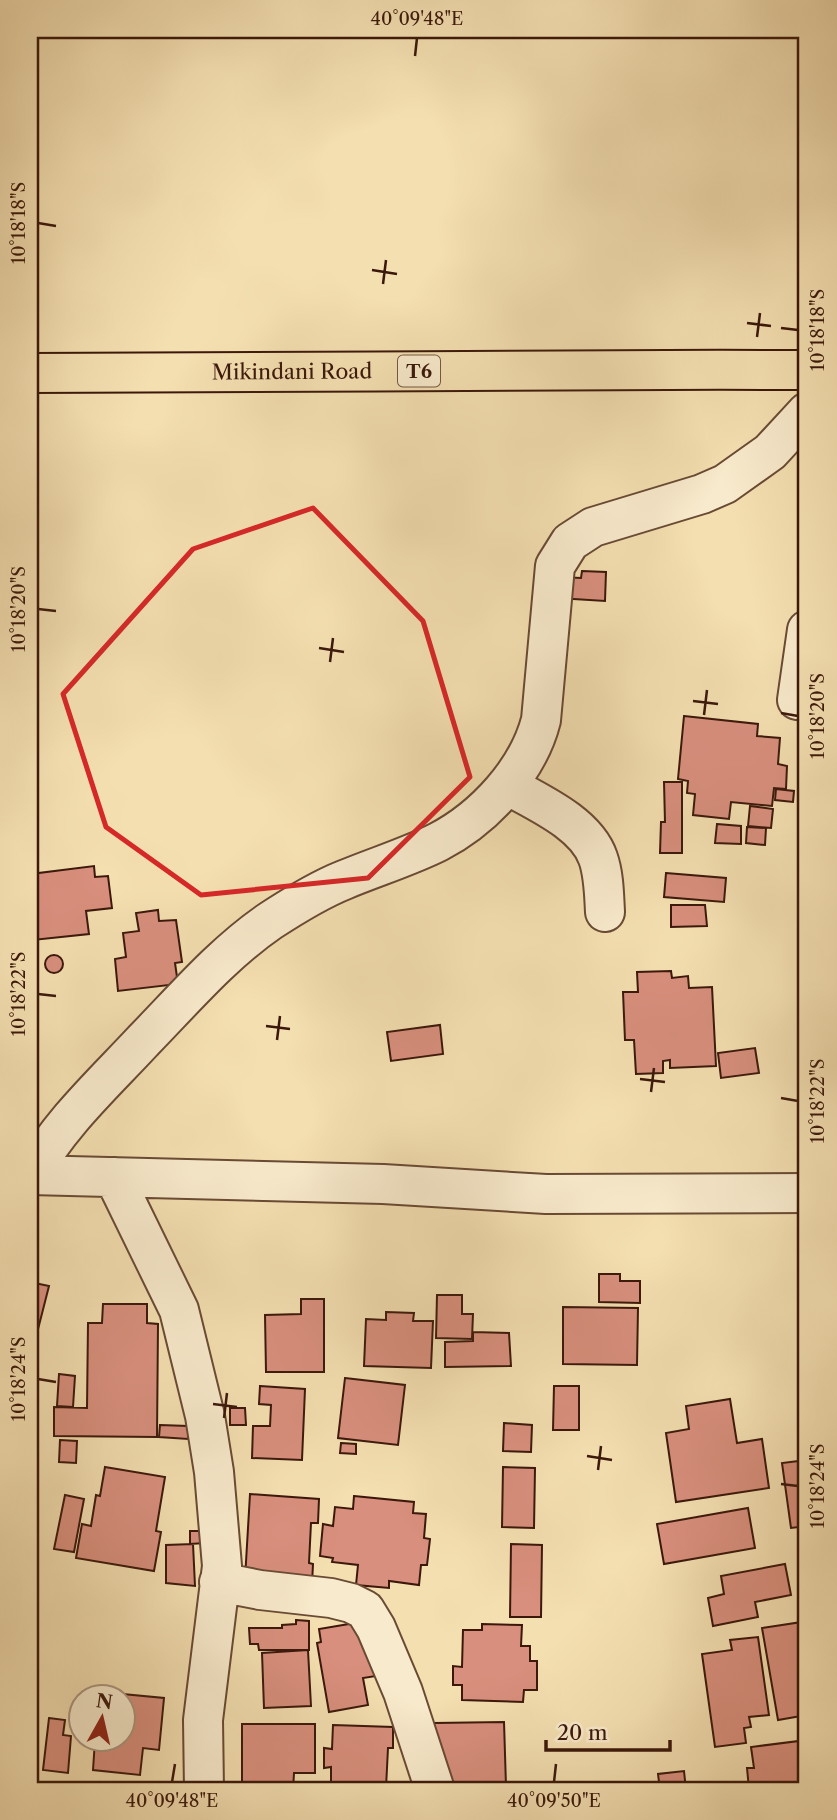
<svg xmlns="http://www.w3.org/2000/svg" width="837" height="1820" viewBox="0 0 837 1820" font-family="'Libre Caslon Text',serif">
<rect width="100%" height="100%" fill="#f4dfb1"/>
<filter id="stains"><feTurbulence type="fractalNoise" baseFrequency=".00286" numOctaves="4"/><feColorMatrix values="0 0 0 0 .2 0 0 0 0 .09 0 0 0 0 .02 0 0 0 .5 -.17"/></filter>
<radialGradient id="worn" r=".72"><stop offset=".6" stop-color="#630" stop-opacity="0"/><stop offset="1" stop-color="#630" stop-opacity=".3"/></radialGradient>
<!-- building -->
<path fill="#d88f7d" stroke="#3b180b" stroke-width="2" d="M582,571L606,572L605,601L558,598L560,577L581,578Z
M684,716L758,724L757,736L780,738L778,764L787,766L786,789L774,788L772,806L731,802L729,819L693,815L695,794L687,793L688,781L678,779Z
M664,782H682V853H660L661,822H665Z
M776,789L794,791L793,802L775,800Z
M750,806L773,809L771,828L748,826Z
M717,824L741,826V844L715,843Z
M747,827L766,828L765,845L746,843Z
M94,866L95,877L108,876L112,908L86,911L89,934L33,940L30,919L31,874Z
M666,873L726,878L724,902L664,897Z
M671,905H705L707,926L671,927Z
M158,910L159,921L176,920L182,962L175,963L178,984L118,991L115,959L126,957L123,933L139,931L136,913Z
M45 964a9 9 0 1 1 18 0a9 9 0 1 1-18 0Z
M671,971L672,978L688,976L689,988L712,987L716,1066L670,1068V1060L663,1061V1073L636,1074L634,1040H625L623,992H638L637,972Z
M440,1025L443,1054L391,1061L387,1032Z
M755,1048L759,1073L721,1078L718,1053Z
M599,1274H620V1281H640V1303L599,1302Z
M30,1282L49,1286L35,1341L30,1340Z
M437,1295H462V1314H473L472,1339L436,1338Z
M301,1299H324V1372H266L265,1315L301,1314Z
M103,1304H147V1323L158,1324L157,1437L54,1436V1407L87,1408L88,1323H102Z
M563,1307L638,1308L637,1365L563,1364Z
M386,1312L414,1313L413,1321H433L431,1368L364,1366L366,1319L386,1320Z
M473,1332L509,1333L511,1366L445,1367V1342L473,1341Z
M59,1374L75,1376L73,1407L57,1406Z
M345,1378L405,1385L398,1445L338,1438Z
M260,1386L305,1389L302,1460L252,1458L253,1426H270L271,1405L259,1404Z
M554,1386H579V1430H553Z
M730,1399L737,1443L762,1439L769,1488L676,1502L666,1433L689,1429L686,1406Z
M230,1408H245L246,1425H230Z
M504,1423L532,1425L531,1452L503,1451Z
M160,1425L188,1426V1439L159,1437Z
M60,1440L77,1441L76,1463L59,1462Z
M341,1443L356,1444V1454L340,1453Z
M807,1460V1526L791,1528L782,1463Z
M105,1467L165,1477L156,1531L161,1532L154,1571L76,1558L82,1524L91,1526L96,1495L100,1496Z
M503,1467L535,1468L534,1528L502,1527Z
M250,1494L319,1499L318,1523H311L309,1563L313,1564L312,1584L245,1579Z
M65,1495L84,1499L74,1552L54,1549Z
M354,1496L414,1502L413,1513L426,1514L424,1538L430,1539L427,1565H421L419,1585L389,1581V1588L356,1585L358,1565L332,1562L333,1558L320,1556L323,1524L333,1526L335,1507L353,1509Z
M748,1508L755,1548L664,1564L657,1524Z
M190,1531H205V1543L190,1544Z
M193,1544L195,1586L166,1583V1545Z
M511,1544L542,1545L541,1617H510Z
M785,1564L791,1595L755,1602L758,1617L713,1626L708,1598L724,1594L721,1576Z
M296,1620L309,1621V1650H259L258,1644H250L249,1628H282V1625L296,1624Z
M367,1621L376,1676L363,1678L368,1705L329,1712L317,1643L321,1642L319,1629Z
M802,1622L807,1655V1715L778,1720L762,1628Z
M482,1624L522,1625L521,1646H530V1661H537V1690H524L523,1702L462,1700V1685H453V1666L462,1667L463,1630H482Z
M758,1637L769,1715L749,1717L751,1727L744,1728L746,1743L715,1747L702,1654L732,1650L730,1640Z
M308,1650L311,1706L264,1708L262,1653Z
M91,1691L164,1698L159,1750L143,1748L140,1775L93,1770L95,1740H122V1698H90Z
M49,1718L65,1720L63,1735L71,1736L68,1773L43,1770Z
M504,1722L506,1786L487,1787V1790L441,1788L435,1764L434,1723Z
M242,1724H315V1773H294L293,1790H242Z
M333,1725L393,1727V1748H388L386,1788H371V1790H331V1767L324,1768V1748L332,1749Z
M807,1740V1790H740L749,1789L747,1768H754L751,1747Z
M684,1771L686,1790H660L658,1774Z"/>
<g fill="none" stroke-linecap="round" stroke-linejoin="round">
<defs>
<path id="street" d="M797,700L807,630
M507,785C537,802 586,823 598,858C604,875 604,894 605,912
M30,1175L383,1184L546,1194L807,1193
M31,1175C59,1124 104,1083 143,1041C184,999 222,954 270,921C293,906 319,890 344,880C375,867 408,857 438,842C484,818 528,771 541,720L555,566L570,542L593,527L702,494L725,484L770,452L807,412
M114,1177L179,1310L205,1416L214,1472L222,1566L203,1720L204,1790
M219,1582L260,1590L331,1598L351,1603L365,1610L376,1628L403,1692L435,1790"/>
<g id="highway">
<path id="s1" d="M30,373C289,373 548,369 807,370"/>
</g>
</defs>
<!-- street casing -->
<use href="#street" stroke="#694a34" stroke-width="42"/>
<!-- highway casing -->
<use href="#highway" stroke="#3b180b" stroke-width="42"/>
<!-- street -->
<use href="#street" stroke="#f8eacc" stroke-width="38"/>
<!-- highway -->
<use href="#highway" stroke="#f4dfb1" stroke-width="38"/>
</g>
<!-- marked area -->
<path fill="none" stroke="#d62828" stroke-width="5" stroke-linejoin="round" d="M313,508L423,621L470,777L368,878L201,895L106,827L63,694L193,549Z"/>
<!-- ticks -->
<path fill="none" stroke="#3b180b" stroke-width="2.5" d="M415,56L417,38M38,223L56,226M372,270L397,274M383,284L386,260M747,323L771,326M781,328L798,330M757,337L760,313M38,609L56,611M319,648L344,652M330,662L333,638M693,701L718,704M781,713L798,716M704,715L707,690M38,994L56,996M266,1026L290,1029M277,1040L280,1016M640,1079L665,1082M651,1092L654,1068M781,1098L798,1101M38,1379L56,1382M213,1404L237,1407M224,1418L227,1393M587,1456L612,1460M598,1470L601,1446M781,1484L798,1486M172,1782L175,1764M554,1782L556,1764"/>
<g text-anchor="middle" stroke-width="7" stroke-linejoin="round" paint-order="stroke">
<!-- shield labels -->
<rect fill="#f8eacc" stroke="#745745" stroke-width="2" x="398" y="355.5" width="42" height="31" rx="5"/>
<g font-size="19" font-weight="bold" fill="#3b180b">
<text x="419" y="378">T6</text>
</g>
<!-- street labels -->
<g font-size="21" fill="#3b180b" stroke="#f8eacc">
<text dy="7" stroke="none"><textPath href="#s1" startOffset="262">Mikindani Road</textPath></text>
</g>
</g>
<!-- margin -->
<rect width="837" height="1820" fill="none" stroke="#f4dfb1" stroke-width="77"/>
<!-- north arrow -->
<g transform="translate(102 1718) rotate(8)"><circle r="33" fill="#f8eacc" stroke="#ac967f" stroke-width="2"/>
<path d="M0-5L12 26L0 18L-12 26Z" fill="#8f2418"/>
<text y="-10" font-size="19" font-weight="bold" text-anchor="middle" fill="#3b180b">N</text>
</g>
<!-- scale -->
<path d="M546 1740v10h124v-10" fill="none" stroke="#3b180b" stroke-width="3.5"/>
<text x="557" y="1740" font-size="21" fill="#3b180b" stroke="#f8eacc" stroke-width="5" paint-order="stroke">20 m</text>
<rect x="38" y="38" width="760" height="1744" fill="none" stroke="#3b180b" stroke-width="2.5"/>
<g font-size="18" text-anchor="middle" fill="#3b180b">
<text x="417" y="25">40°09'48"E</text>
<text transform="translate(19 223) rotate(-90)" y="6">10°18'18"S</text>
<text transform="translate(818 330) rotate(-90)" y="6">10°18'18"S</text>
<text transform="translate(19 609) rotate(-90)" y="6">10°18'20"S</text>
<text transform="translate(818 716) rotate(-90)" y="6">10°18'20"S</text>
<text transform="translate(19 994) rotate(-90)" y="6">10°18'22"S</text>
<text transform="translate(818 1101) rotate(-90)" y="6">10°18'22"S</text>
<text transform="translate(19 1379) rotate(-90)" y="6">10°18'24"S</text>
<text transform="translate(818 1486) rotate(-90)" y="6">10°18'24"S</text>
<text x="172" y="1807">40°09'48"E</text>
<text x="554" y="1807">40°09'50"E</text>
</g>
<rect width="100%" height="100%" filter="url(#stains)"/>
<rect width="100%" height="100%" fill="url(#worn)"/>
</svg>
